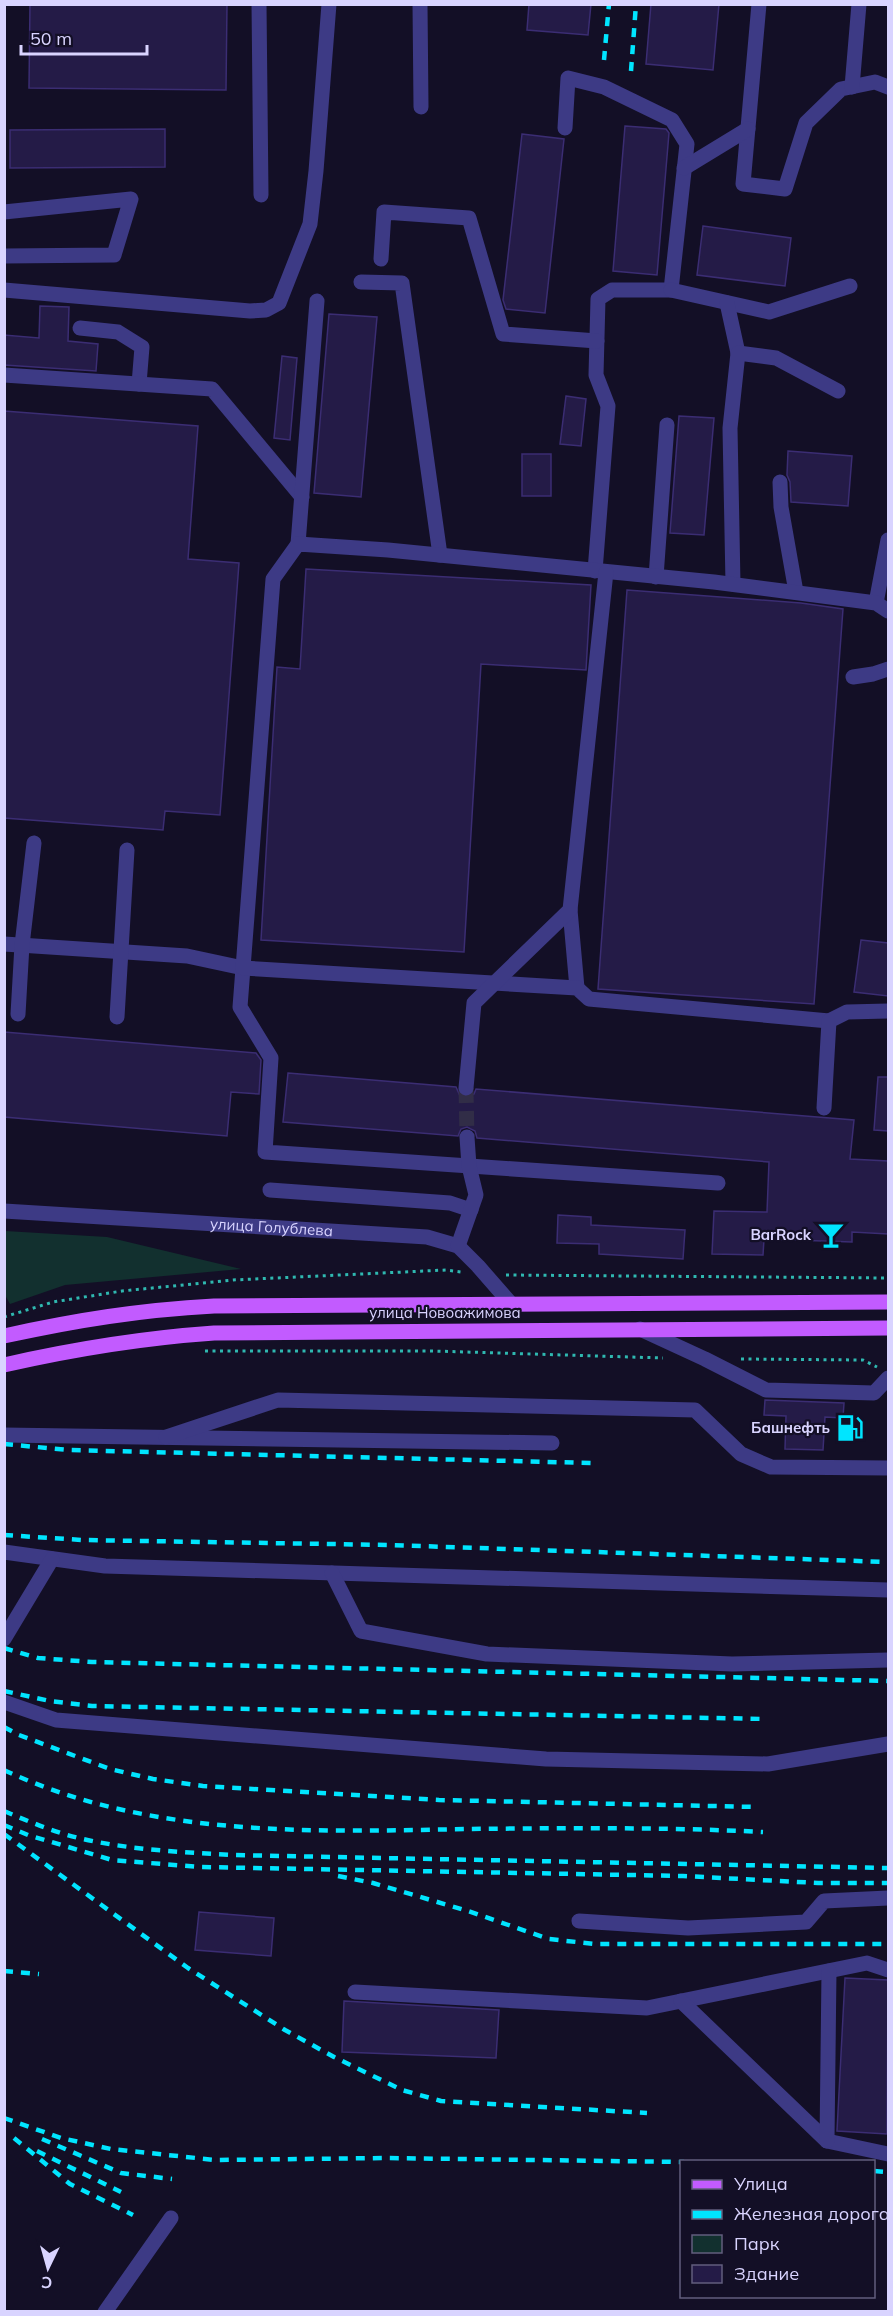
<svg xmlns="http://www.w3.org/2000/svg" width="893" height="2316" viewBox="0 0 893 2316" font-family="Mulish,sans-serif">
<rect width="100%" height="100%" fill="#130f26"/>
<!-- green -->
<path fill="#12302f" d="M5,1231L107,1237L241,1269L65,1285L10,1304L5,1295Z"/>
<!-- building -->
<path fill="#241b47" stroke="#3b2d73" stroke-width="1.5" d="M30,4H227L226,90L29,88Z
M529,4H591L588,35L527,30Z
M651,4H719L713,70L646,64Z
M625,126L666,129L669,133L657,275L613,271Z
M165,129V167L10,168V130Z
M522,134L564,139L545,313L506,309L503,300Z
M703,226L791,238L785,286L697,275Z
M40,306L69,307L68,341L98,344L96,371L4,365V335L39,338Z
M329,314L377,317L361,497L314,493Z
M282,356L297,358L290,440L274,438Z
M566,396L586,399L581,446L560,444Z
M4,411L198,426L188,559L239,563L220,815L165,811L163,830L4,818Z
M679,416L714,418L704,535L670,533Z
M788,451L852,456L848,506L791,502L790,482L787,475Z
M522,454H551V496H522Z
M306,569L591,585L586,670L481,664L464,952L261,940L277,667L300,669Z
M627,590L801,603L843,609L814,1004L598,989Z
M861,940L888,943V996L854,992Z
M4,1032L256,1053L261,1060L259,1094L231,1092L227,1136L4,1117Z
M288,1073L456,1087L460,1096L466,1098L474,1094L476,1089L854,1120L850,1159L888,1161V1234L852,1232V1242L764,1239L763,1255L712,1254L714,1211L767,1212L769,1162L477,1138L475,1131L467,1127L461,1129L458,1136L283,1122Z
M878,1077H888V1131L874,1130Z
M558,1215L591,1217V1225L685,1230L683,1259L599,1254V1244L557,1243Z
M765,1400L844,1403L843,1418L825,1417L823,1450L785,1449L786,1416L764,1415Z
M199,1912L274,1918L271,1956L195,1950Z
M845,1978L888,1980L887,2134L837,2131Z
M344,2001L499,2010L496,2058L342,2052Z"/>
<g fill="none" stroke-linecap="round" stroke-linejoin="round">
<!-- minor-tunnel -->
<path stroke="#312d47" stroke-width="15" stroke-dasharray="15 8" stroke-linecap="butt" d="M466,1088L467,1137"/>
<!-- path -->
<path stroke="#2fb8b0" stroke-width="3" stroke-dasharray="3 4.5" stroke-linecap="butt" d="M506,1275L888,1278
M4,1317L53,1302L122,1291L233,1280L446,1270L461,1272
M205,1351H433L663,1358
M741,1359L863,1360L877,1367"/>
<!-- minor -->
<g stroke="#3d3a85" stroke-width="15">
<path d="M259,4L261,195"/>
<path d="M420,4L421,107"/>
<path d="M759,4L743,184L785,189L806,123L841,89L875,82L888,87"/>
<path d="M852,87L859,4"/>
<path d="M565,128L568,78L604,87L672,120L687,144L671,290H612L598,299L596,375L608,406L595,571"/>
<path d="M684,168L748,129"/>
<path d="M4,212L131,199L114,255L4,256"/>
<path d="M381,259L384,212L469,218L503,334L597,341"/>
<path d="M361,282L402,283L440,555"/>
<path d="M4,290L250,311L266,310L279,303L310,224L316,171L329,4"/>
<path d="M671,290L769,312L850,286"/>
<path d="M727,303L738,353"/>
<path d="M80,328L118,332L142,347L139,384"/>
<path d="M4,375L212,389L302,497"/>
<path d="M780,482L781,507L796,592"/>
<path d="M298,544L317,301"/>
<path d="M656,577L667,425"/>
<path d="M733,584L730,428L738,353L776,358L838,391"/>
<path d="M876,603L888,540"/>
<path d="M853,677L873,674L888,669"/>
<path d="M570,910L577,988"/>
<path d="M4,944L187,956L243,968L240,1007L271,1058L265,1152L718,1183"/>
<path d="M18,1014L22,945L34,843"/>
<path d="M117,1017L127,850"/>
<path d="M829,1021L589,999L577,988L243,968L273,579L298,544L388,550L714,582L876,603L888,611"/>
<path d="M466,1088L474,1003L570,910L606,572"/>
<path d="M824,1108L829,1021L847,1012L888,1011"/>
<path d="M270,1190L450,1203L471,1210"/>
<path id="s1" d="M4,1211L427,1237L458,1246L478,1266L512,1305"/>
<path d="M458,1246L476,1195L469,1166L467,1137"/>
<path d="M640,1329L705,1359L766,1390L874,1393L888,1378"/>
<path d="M4,1435L552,1443"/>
<path d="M166,1437L278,1400L695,1410L741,1454L771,1467L888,1468"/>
<path d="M4,1552L105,1566L888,1590"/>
<path d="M332,1573L361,1631L487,1654L732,1664L888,1660"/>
<path d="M4,1639L52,1559"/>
<path d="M4,1702L56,1720L546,1759L768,1764L888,1744"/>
<path d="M579,1921L688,1928L806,1922L824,1901L888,1898"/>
<path d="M355,1992L647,2008L867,1963L888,1970"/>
<path d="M681,2001L827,2141L888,2154"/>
<path d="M827,2141L829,1971"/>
<path d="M105,2312L171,2218"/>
</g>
<!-- major -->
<path stroke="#c25bff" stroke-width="15" d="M4,1336C77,1320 140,1310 214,1306L888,1302
M4,1365C74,1349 143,1338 214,1333L888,1328"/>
<!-- rail -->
<path stroke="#00e5ff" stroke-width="4.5" stroke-dasharray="9 8" stroke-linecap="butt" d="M604,60L609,4
M631,71L636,4
M4,1444L69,1450L591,1463
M4,1535L82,1540L390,1545L888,1562
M4,1648L38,1658L92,1662L888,1681
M4,1691L50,1701L92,1706L766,1719
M4,1727L19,1735L110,1769L153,1779L203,1786L439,1800L758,1807
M4,1770C149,1838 312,1832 468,1829C566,1828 665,1827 763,1832
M4,1811C30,1822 56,1833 83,1839C132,1850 181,1852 231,1855L888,1868
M4,1825L28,1835L112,1860L200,1867L683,1876L818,1883H888
M4,1834L188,1968L285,2030L334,2057L402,2090L441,2101L647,2113
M338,1876L373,1883L468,1911L549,1939L595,1944H888
M4,1971L39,1974
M4,2118L61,2138L111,2149L215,2160L385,2158L684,2162
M14,2138L70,2184L133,2215
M42,2139L121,2173L172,2179
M37,2151L121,2192
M874,2171L888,2172"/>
</g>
<!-- icons -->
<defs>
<symbol id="bar-bare" viewBox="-9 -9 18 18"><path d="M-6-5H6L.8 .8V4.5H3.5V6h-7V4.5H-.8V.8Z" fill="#00e5ff" stroke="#130f26" stroke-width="2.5" paint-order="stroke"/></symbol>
<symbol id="fuel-bare" viewBox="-9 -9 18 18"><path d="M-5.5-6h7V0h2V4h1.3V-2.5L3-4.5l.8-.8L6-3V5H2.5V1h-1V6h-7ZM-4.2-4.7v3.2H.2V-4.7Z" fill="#00e5ff" stroke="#130f26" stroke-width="2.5" paint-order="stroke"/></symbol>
</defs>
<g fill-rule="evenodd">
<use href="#bar-bare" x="812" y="1216" width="38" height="38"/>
<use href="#fuel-bare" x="831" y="1409" width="38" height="38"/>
</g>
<g text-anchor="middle" stroke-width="4.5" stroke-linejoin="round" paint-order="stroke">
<!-- street labels -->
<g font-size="15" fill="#d9d4ff" stroke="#130f26">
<text dy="5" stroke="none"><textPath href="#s1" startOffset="268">улица Голублева</textPath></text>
<text x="445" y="1318">улица Новоажимова</text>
</g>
<!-- poi labels -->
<g font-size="15" font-weight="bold" fill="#d9d4ff" stroke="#130f26" text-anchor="end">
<text x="811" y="1240">BarRock</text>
<text x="830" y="1433">Башнефть</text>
</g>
</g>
<!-- border -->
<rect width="893" height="2316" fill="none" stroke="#d9d4ff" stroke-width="12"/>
<!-- legend -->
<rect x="680" y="2160" width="195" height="138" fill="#130f26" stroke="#625e7d" stroke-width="1.5"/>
<rect x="692" y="2180" width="30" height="9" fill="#c25bff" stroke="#625e7d" stroke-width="1.5"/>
<text x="734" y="2190" font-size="18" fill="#d9d4ff">Улица</text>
<rect x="692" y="2210" width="30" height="9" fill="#00e5ff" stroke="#625e7d" stroke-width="1.5"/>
<text x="734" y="2220" font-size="18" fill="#d9d4ff">Железная дорога</text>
<rect x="692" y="2235" width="30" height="18" fill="#12302f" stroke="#625e7d" stroke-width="1.5"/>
<text x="734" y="2250" font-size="18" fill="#d9d4ff">Парк</text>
<rect x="692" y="2265" width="30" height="18" fill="#241b47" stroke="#625e7d" stroke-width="1.5"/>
<text x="734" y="2280" font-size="18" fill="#d9d4ff">Здание</text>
<!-- north arrow -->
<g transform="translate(48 2268) rotate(185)" stroke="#130f26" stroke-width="4.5" paint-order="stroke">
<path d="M0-4.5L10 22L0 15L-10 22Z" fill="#d9d4ff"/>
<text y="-9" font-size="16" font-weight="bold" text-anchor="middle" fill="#d9d4ff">С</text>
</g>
<!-- scale -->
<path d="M21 45v9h126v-9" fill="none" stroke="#d9d4ff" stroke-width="3"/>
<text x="30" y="45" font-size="18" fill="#d9d4ff" stroke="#130f26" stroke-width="4.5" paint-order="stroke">50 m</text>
</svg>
